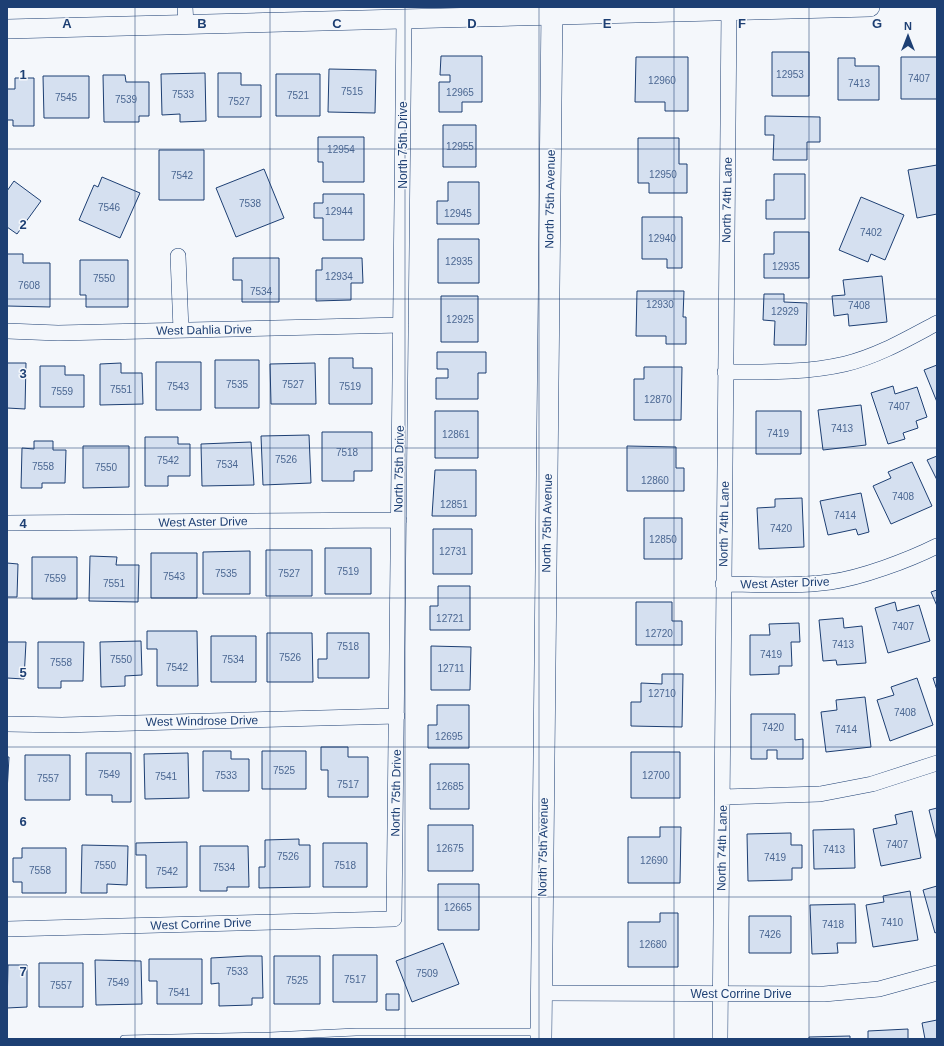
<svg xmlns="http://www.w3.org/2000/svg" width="944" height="1046" viewBox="0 0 944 1046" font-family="Helvetica,sans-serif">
<rect width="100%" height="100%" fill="#f4f7fb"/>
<!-- building -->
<path fill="#d5e0f0" stroke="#1d3f73" d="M772,52H809V96H772Z
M441,56H482V102H462V112H439V82H450V75H440Z
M636,57H688V111H665V102H635Z
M901,57H937V99H901Z
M838,58H855V66H879V100H838Z
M329,69L376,70L375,113L328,112Z
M205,73L206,121L180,122V114L162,115L161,74Z
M218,73H241V85H261V117H218Z
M276,74H320V116H276Z
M103,75H125L126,82H149V116H139V122H104Z
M43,76H89V118H44Z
M15,78H34V126H13V120H7V89H15Z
M765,116L820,117V142H807V160H773L774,135H765Z
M443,125H476V167H443Z
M318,137H364V182H323V162H318Z
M638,138H679V164H687V193H649V183H638Z
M159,150H204V200H159Z
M937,165V214L917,218L908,170Z
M264,169L284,218L236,237L216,188Z
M774,174H805V219H766V200H774Z
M102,177L140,193L120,238L79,220L94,185L98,187Z
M14,181L41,201L17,234L7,227V191Z
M448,182H479V224H437V201H448Z
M323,194H364V240H323V218H314V203H323Z
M861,197L904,215L885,260L871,254L868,262L839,250Z
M642,217H682V268H667V259H642Z
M774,232H809V278H764V254H774Z
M438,239H479V283H438Z
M7,254H23V263H50V307L7,306Z
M233,258H279V302H242V280H233Z
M322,258H362L363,283H351V300L316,301V270H322Z
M80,260H128V307H86V295H80Z
M882,276L887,322L849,326L848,314L834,316L832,296L845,295L843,280Z
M637,291H684L683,317H686V344H666V336H636Z
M764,294H784V302L807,303L806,345H774L775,321L763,320Z
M441,296H478V342H441Z
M437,352H486V373H478V399H436V378H448V369H437Z
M329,358H353V368H372V404H329Z
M215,360H259V408H215Z
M156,362H201V410H156Z
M7,363H26L25,409L7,408Z
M121,363V373H142L143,404L100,405V364Z
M315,363L316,404H271L270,364Z
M937,365V402L924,370Z
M40,366H65V375H84V407H40Z
M644,367H682L681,420H634V379H644Z
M893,386L895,394L917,387L927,417L916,421L918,428L903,433L905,439L888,444L871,393Z
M861,405L866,445L823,450L818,410Z
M435,411H478V458H435Z
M756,411H801V454H756Z
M322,432H372V471H354V481H322Z
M309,435L311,483L263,485L261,436Z
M145,437H178V444H190V476H168V486H145Z
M34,441H53V450H66L65,483H42V488H21L22,448L34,449Z
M251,442L254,485L202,486L201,444Z
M83,446H129V487L83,488Z
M627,446L676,447V468H684V491H627Z
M937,456V480L927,460Z
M912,462L932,506L891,524L873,486L891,478L888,472Z
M435,470H476V516H432Z
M861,493L869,532L858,535L856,529L828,535L820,501Z
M802,498L804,547L759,549L757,508L775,507V499Z
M644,518H682V559H644Z
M433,529H472V574H433Z
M325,548H371V594H325Z
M266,550H312V596H266Z
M250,551V594H203V552Z
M151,553H197V598H151Z
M90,556L117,557L116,565H139L138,602L89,601Z
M32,557H77V599H32Z
M7,563L18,564L17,597H7Z
M438,586H470V630H430V606H438Z
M937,590V606L931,592Z
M636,602H672V621H682V645H636Z
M895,602L897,611L919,605L930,641L888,653L875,608Z
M843,618L844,628L862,626L866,663L837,665L836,660L823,661L819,620Z
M799,623L800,642H791L792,666H779V674L750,675V635H770L769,624Z
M147,631H197L198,686H157V649H147Z
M267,633H312L313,682H267Z
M327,633H369V678H318V659H327Z
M211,636H256V682H211Z
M141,641L142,675L125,676V686L101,687L100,642Z
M7,642H26L24,679L7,678Z
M38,642H84L83,681H61V688H38Z
M431,646L471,647L470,690H431Z
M662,674H683L682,727L631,726V702H641V683L662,684Z
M937,677V690L933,678Z
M917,678L933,725L890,741L877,700L894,695L891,687Z
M865,697L871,747L826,752L821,712L837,710L836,700Z
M437,705H469V748H428V725H437Z
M751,714H795V740L803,739V759H777V750H767V759H751Z
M321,747H348V757H368V797H328V770H321Z
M203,751H231V759H249V791H203Z
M262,751H306V789H262Z
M631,752H680V798H631Z
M86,753H131V802H112V795H86Z
M188,753L189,798L145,799L144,754Z
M25,755H70V800H25Z
M7,757H9L7,792Z
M430,764H469V809H430Z
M937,808V841L929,810Z
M912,811L921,858L881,866L873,829L897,824L895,815Z
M428,825H473V871H428Z
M660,827H681L680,883H628V837H660Z
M854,829L855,868L814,869L813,830Z
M791,833V845H802V868H792V880L748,881L747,834Z
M299,839V845H310V887L259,888V867H265V840Z
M187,842V887L146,888V855H136V843Z
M323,843H367V887H323Z
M82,845L128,846L127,885L107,884V893H81Z
M200,846H248L249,887H227V891H200Z
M22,848H66V893H22V882H13V858H22Z
M438,884H479V930H438Z
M937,886V932L935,933L923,890Z
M910,891L918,940L873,947L866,905L884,902L883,896Z
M855,904L856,943H837L838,953L812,954L810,905Z
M660,913H678V967H628V922H660Z
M749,916H791V953H749Z
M443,943L459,984L412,1002L396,961Z
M333,955H377V1002H333Z
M247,956H262L263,998H252V1005L219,1006V983L211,984V958Z
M274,956H320V1004H274Z
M149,959H202V1004H157V981H149Z
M95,960L141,961L142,1004L96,1005Z
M39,963H83V1007H39Z
M8,965H27V1007L7,1008Z
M386,994H399V1010H386Z
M937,1020V1039H925L922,1023Z
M908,1029V1039H868V1031Z
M850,1036V1039H809V1037Z"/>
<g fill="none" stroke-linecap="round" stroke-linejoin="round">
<defs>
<path id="service" d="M124,1039L270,1036
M270,1039V1036L356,1032H539"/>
<path id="minor" d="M185,7L186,25
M178,256L181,330
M7,331L58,333L401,325
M725,372C765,372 806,373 845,364C878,356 907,339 937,323
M7,523L399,520
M723,584C758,584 795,587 830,582C861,578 909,560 937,546
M7,724L62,725L397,716
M722,797L820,794L872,784L937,763
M7,929L394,919L404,20
M542,993L824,994L879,989L937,973
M720,1039L729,10"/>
<path id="tertiary" d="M7,29L870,7"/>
<path id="secondary" d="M541,1039L552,7"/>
</defs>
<!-- service casing -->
<use href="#service" stroke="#1d3f73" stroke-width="8"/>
<!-- minor casing -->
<use href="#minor" stroke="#1d3f73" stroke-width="16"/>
<!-- tertiary casing -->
<use href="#tertiary" stroke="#1d3f73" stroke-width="20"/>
<!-- secondary casing -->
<use href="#secondary" stroke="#1d3f73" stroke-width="22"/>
<!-- service -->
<use href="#service" stroke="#f4f7fb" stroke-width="7"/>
<!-- minor -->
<use href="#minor" stroke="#f4f7fb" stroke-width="15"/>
<!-- tertiary -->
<use href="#tertiary" stroke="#f4f7fb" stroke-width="19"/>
<!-- secondary -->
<use href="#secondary" stroke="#f4f7fb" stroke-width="21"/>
</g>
<!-- grid -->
<path fill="none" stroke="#1d3f73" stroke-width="1" stroke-opacity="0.55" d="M135,7V1039M270,7V1039M405,7V1039M539,7V1039M674,7V1039M809,7V1039M7,149H937M7,299H937M7,448H937M7,598H937M7,747H937M7,897H937"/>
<g text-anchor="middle" stroke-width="3" stroke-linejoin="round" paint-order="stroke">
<!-- number labels -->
<g font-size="10" fill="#4b6792">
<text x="790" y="78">12953</text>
<text x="919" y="82">7407</text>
<text x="662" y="84">12960</text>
<text x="859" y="87">7413</text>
<text x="352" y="95">7515</text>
<text x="460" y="96">12965</text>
<text x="183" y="98">7533</text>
<text x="298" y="99">7521</text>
<text x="66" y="101">7545</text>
<text x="126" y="103">7539</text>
<text x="239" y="105">7527</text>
<text x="460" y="150">12955</text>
<text x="341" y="153">12954</text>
<text x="663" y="178">12950</text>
<text x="182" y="179">7542</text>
<text x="250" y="207">7538</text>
<text x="109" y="211">7546</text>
<text x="339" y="215">12944</text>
<text x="458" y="217">12945</text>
<text x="871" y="236">7402</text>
<text x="662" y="242">12940</text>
<text x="459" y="265">12935</text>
<text x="786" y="270">12935</text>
<text x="339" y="280">12934</text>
<text x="104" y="282">7550</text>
<text x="29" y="289">7608</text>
<text x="261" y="295">7534</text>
<text x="660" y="308">12930</text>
<text x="859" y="309">7408</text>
<text x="785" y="315">12929</text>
<text x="460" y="323">12925</text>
<text x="237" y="388">7535</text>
<text x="293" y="388">7527</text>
<text x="178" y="390">7543</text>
<text x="350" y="390">7519</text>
<text x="121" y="393">7551</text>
<text x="62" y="395">7559</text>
<text x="658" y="403">12870</text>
<text x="899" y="410">7407</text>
<text x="842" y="432">7413</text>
<text x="778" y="437">7419</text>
<text x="456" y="438">12861</text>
<text x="347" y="456">7518</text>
<text x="286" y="463">7526</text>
<text x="168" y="464">7542</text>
<text x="227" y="468">7534</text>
<text x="43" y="470">7558</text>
<text x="106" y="471">7550</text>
<text x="655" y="484">12860</text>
<text x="903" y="500">7408</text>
<text x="454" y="508">12851</text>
<text x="845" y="519">7414</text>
<text x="781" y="532">7420</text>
<text x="663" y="543">12850</text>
<text x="453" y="555">12731</text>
<text x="348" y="575">7519</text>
<text x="226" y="577">7535</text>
<text x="289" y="577">7527</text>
<text x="174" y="580">7543</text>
<text x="55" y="582">7559</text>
<text x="114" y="587">7551</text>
<text x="450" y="622">12721</text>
<text x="903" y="630">7407</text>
<text x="659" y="637">12720</text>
<text x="843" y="648">7413</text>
<text x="348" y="650">7518</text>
<text x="771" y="658">7419</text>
<text x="290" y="661">7526</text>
<text x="121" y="663">7550</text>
<text x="233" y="663">7534</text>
<text x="61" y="666">7558</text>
<text x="177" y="671">7542</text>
<text x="451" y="672">12711</text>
<text x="662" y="697">12710</text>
<text x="905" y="716">7408</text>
<text x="773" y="731">7420</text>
<text x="846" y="733">7414</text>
<text x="449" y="740">12695</text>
<text x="284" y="774">7525</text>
<text x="109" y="778">7549</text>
<text x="226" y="779">7533</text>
<text x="656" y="779">12700</text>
<text x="166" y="780">7541</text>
<text x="48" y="782">7557</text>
<text x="348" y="788">7517</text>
<text x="450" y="790">12685</text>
<text x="897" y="848">7407</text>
<text x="450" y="852">12675</text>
<text x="834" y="853">7413</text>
<text x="288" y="860">7526</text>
<text x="775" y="861">7419</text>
<text x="654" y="864">12690</text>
<text x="105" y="869">7550</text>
<text x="345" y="869">7518</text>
<text x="224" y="871">7534</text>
<text x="40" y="874">7558</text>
<text x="167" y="875">7542</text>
<text x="458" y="911">12665</text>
<text x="892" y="926">7410</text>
<text x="833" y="928">7418</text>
<text x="770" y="938">7426</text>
<text x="653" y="948">12680</text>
<text x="237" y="975">7533</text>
<text x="427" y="977">7509</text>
<text x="355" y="983">7517</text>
<text x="297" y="984">7525</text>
<text x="118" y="986">7549</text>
<text x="61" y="989">7557</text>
<text x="179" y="996">7541</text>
</g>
<!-- street labels -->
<g font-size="12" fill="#1d3f73" stroke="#f4f7fb">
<text transform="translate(403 145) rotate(-90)" y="4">North 75th Drive</text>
<text transform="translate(550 199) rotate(-89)" y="4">North 75th Avenue</text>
<text transform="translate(727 200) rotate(-89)" y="4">North 74th Lane</text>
<text transform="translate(204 330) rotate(-1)" y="4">West Dahlia Drive</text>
<text transform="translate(399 469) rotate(-89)" y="4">North 75th Drive</text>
<text transform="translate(203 522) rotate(-1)" y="4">West Aster Drive</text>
<text transform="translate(547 523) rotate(-89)" y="4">North 75th Avenue</text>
<text transform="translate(724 524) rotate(-89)" y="4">North 74th Lane</text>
<text transform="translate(785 583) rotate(-2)" y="4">West Aster Drive</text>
<text transform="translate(202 721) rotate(-1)" y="4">West Windrose Drive</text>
<text transform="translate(396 793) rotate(-89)" y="4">North 75th Drive</text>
<text transform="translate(543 847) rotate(-89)" y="4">North 75th Avenue</text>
<text transform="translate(722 848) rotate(-89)" y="4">North 74th Lane</text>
<text transform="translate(201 924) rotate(-2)" y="4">West Corrine Drive</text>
<text x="741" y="998">West Corrine Drive</text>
</g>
</g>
<g font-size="13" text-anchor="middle" font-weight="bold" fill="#1d3f73" stroke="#f4f7fb" stroke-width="3" stroke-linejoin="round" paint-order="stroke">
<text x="67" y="28">A</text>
<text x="202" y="28">B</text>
<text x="337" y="28">C</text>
<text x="472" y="28">D</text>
<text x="607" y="28">E</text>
<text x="742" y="28">F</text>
<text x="877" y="28">G</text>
<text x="23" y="79">1</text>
<text x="23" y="229">2</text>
<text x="23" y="378">3</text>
<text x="23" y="528">4</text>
<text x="23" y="677">5</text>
<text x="23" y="826">6</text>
<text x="23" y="976">7</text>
</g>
<!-- border -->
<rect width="944" height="1046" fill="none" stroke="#1d3f73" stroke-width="16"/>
<!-- north arrow -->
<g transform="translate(908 36)" stroke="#f4f7fb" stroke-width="3" paint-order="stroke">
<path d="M0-3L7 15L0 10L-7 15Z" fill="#1d3f73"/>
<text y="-6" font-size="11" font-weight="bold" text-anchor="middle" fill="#1d3f73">N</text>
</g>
</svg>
